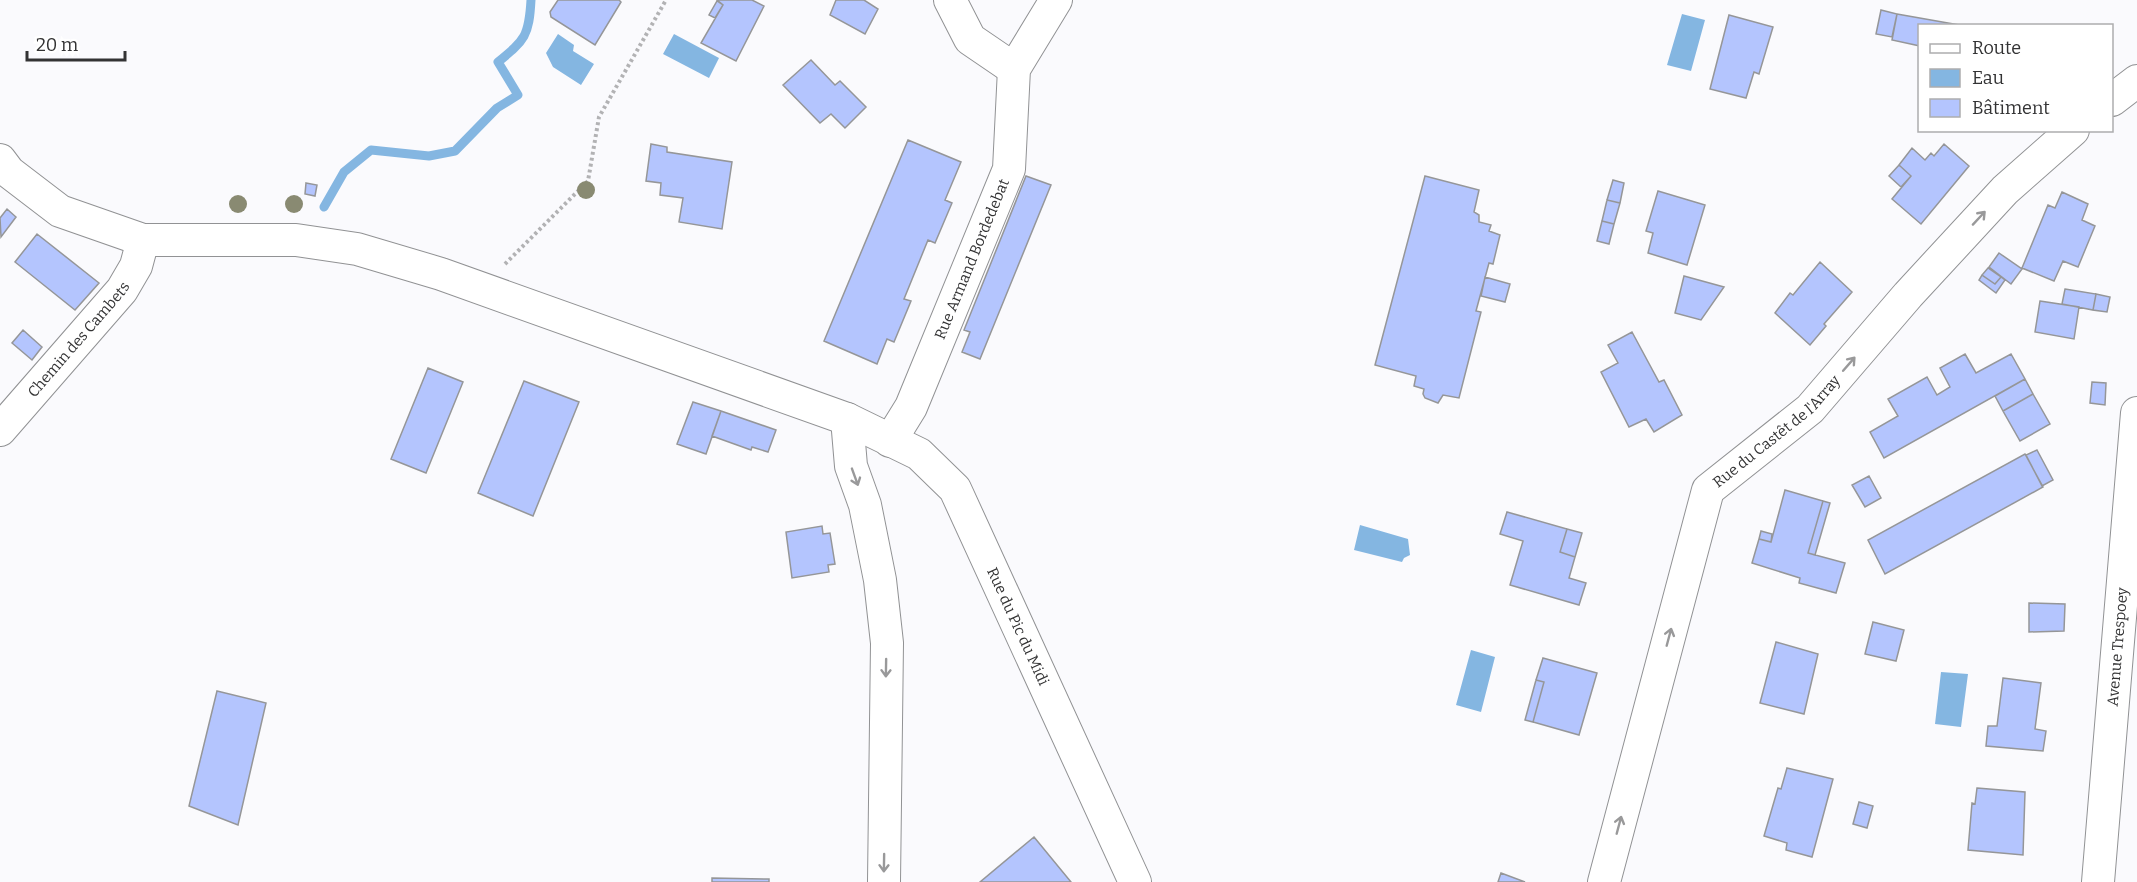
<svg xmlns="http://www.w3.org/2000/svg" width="2137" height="882" viewBox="0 0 2137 882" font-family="Bitter,serif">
<rect width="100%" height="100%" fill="#fafafd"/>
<!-- water -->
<path fill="#84b6e1" d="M1682,14L1705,20L1691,71L1667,65Z
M558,34L574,45L573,51L594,64L581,85L553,67L546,53Z
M674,34L719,58L709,78L663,54Z
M1360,525L1408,539L1410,555L1404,558L1402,562L1354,550Z
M1471,650L1495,657L1481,712L1456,705Z
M1941,672L1968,674L1961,727L1935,724Z"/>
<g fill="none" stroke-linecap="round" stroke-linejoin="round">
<!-- stream -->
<path stroke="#84b6e1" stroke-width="9" d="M324,207L344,172L371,150L429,156L455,151L497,108L518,95L498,62C525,40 529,36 531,0"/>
</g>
<!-- building -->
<path fill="#b4c5fe" stroke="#959698" stroke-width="1.5" d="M558,0H619L621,2L595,45L551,17L550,12Z
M717,0H752L764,6L736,61L701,43L723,5Z
M836,0H864L878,9L865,34L830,15Z
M717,1L723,5L715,18L709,15Z
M1881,10L1897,14L1892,37L1876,34Z
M1897,14L1965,26H1920V46L1892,40Z
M1729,15L1773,27L1759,74L1754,72L1746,98L1710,89Z
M811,60L835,85L840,81L866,107L845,128L831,114L820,123L783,85Z
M908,140L961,162L945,200L952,203L935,243L928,240L904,299L911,301L894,342L887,339L877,364L824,341Z
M651,144L667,147V152L732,162L722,229L679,222L683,198L660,195L661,183L646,181Z
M1944,144L1969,166L1921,224L1892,199L1911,176L1899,165L1912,148L1925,160L1931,153L1934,156Z
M1899,165L1911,176L1901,187L1889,176Z
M1026,176L1051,185L980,359L962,352L970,332L964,330Z
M1425,176L1479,190L1474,212L1479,215V222L1491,225L1489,231L1500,235L1493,264L1489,263L1476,311L1481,312L1459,398L1443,395L1438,403L1425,398L1423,394L1424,389L1414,386L1416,376L1375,365Z
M1613,180L1624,183L1620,203L1607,200Z
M306,183L317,185L315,196L305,194Z
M1658,191L1705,205L1687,265L1648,253L1653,233L1646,231Z
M2062,192L2088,204L2082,220L2095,226L2078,267L2063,261L2054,281L2022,268L2048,205L2055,208Z
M1607,200L1620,203L1614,224L1602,221Z
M7,209L16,217L1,237L0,218Z
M1602,221L1614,224L1609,244L1597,241Z
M37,234L99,283L75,310L15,262Z
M1999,253L2022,269L2011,284L1989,267Z
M1820,262L1852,292L1824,324L1826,326L1810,345L1775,313L1790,293L1793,295Z
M1988,268L2001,277L1995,284L1982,275Z
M1982,275L1995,284L2001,277L2005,280L1996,293L1979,280Z
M1684,276L1724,287L1701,320L1675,313Z
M1485,277L1510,284L1505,302L1481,296Z
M2065,289L2096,294L2093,310L2062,304Z
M2096,294L2110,297L2107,312L2093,310Z
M2040,301L2079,307L2074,339L2035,332Z
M23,330L42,347L32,360L12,343Z
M1632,332L1659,382L1664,380L1682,415L1654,432L1646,419L1629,427L1601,372L1618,363L1608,345Z
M1965,354L1976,373L2011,354L2025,379L1884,458L1870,432L1898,416L1888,399L1927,377L1937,395L1950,387L1940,368Z
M428,368L463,382L426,473L391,459Z
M2025,379L2033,394L2003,411L1995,396Z
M524,381L579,402L533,516L478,493Z
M2092,382L2106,383L2105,405L2090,403Z
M2033,394L2050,424L2020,441L2003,411Z
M693,402L721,411L706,454L677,444Z
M721,411L776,430L768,452L752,447L751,450L712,436Z
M2037,450L2053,480L2042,486L2026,455Z
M2025,454L2043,487L1885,574L1868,540Z
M1869,476L1881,498L1865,507L1852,485Z
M1785,490L1823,501L1808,553L1845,563L1836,593L1799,583L1800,578L1752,563L1759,539L1771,542Z
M1823,501L1830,503L1815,555L1808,553Z
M1507,512L1567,529L1560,552L1575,557L1569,578L1586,583L1579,605L1510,585L1523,541L1500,534Z
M822,526L823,534L830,533L835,564L828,565L829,572L792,578L786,532Z
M1567,529L1582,533L1575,557L1560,552Z
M1761,531L1772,534L1771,542L1759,539Z
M2029,603L2065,604L2064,631L2029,632Z
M1873,622L1904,630L1896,661L1865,654Z
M1776,642L1818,654L1804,714L1760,703Z
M1543,658L1597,673L1579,735L1533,722L1544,682L1536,680Z
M2003,678L2041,683L2035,729L2046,731L2043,751L1986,746L1988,726H1997Z
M1536,680L1544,682L1533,722L1525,720Z
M217,691L266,703L238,825L189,806Z
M1787,768L1833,779L1812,857L1786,850L1787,843L1764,836L1778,788L1781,789Z
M1977,788L2025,792L2023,855L1968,850L1972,803L1975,804Z
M1859,802L1873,806L1867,828L1853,824Z
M1034,837L1071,882H980Z
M1501,873L1525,882H1498Z
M712,878L769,879V882H712Z"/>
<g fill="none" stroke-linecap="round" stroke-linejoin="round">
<defs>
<g id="minor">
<path d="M950,0L970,39L1014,69"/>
<path d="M2112,100L2137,81"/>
<path id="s1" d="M0,160L9,172L60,211L143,240H296L357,249L441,274L847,419L919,454L955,489L1135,882"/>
<path d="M847,419L851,466L865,505L880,580L887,643L884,882"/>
<path id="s2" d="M0,430L122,290L136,266L143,240"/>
<path id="s3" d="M890,441L911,407L1009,169L1014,69L1056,0"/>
<path id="s4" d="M1604,882L1708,490L1810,409L1908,295L2005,190L2073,130"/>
<path id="s5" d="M2098,882L2137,413"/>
</g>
</defs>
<!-- minor casing -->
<use href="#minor" stroke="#919294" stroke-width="34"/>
<!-- path -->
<path stroke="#b2b2b4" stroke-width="4" stroke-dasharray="3 3" stroke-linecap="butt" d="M505,264L588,181L599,117L666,0"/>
<!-- minor -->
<use href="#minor" stroke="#fff" stroke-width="32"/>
</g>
<!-- trees -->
<g fill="#898a72">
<circle cx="586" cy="190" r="9"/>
<circle cx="238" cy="204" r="9"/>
<circle cx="294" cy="204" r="9"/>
</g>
<!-- one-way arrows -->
<defs><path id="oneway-shaft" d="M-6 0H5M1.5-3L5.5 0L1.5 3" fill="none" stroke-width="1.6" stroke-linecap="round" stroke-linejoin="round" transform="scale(1.5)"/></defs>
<g stroke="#99999a">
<use href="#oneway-shaft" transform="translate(1979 218) rotate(-47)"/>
<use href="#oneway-shaft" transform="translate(1849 364) rotate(-49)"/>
<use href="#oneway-shaft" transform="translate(855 477) rotate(70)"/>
<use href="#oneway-shaft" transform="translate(1669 637) rotate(-75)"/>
<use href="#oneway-shaft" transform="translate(886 668) rotate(91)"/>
<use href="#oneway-shaft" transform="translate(1619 825) rotate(-75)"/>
<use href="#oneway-shaft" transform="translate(884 863) rotate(91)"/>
</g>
<g text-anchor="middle" stroke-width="6" stroke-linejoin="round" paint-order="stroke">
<!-- street labels -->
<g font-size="15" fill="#333334" stroke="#fff">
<text dy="5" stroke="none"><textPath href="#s3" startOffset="200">Rue Armand Bordedebat</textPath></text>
<text dy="5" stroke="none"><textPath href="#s2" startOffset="120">Chemin des Cambets</textPath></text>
<text dy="5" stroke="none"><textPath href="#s4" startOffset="496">Rue du Castêt de l'Array</textPath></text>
<text dy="5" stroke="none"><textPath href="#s1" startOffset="1182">Rue du Pic du Midi</textPath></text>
<text dy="5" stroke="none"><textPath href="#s5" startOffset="236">Avenue Trespoey</textPath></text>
</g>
</g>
<!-- legend -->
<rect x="1918" y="24" width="195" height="108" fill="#ffffff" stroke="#adadae" stroke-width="1.5"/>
<rect x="1930" y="44" width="30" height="9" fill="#ffffff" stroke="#adadae" stroke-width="1.5"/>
<text x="1972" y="54" font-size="18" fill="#333334">Route</text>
<rect x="1930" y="69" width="30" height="18" fill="#84b6e1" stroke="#adadae" stroke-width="1.5"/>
<text x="1972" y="84" font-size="18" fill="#333334">Eau</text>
<rect x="1930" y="99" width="30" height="18" fill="#b4c5fe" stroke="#adadae" stroke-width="1.5"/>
<text x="1972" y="114" font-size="18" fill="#333334">Bâtiment</text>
<!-- scale -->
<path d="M27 51v9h98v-9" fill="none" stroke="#333334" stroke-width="3"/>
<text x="36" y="51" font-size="18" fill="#333334" stroke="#ffffff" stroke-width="4.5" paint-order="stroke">20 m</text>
</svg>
